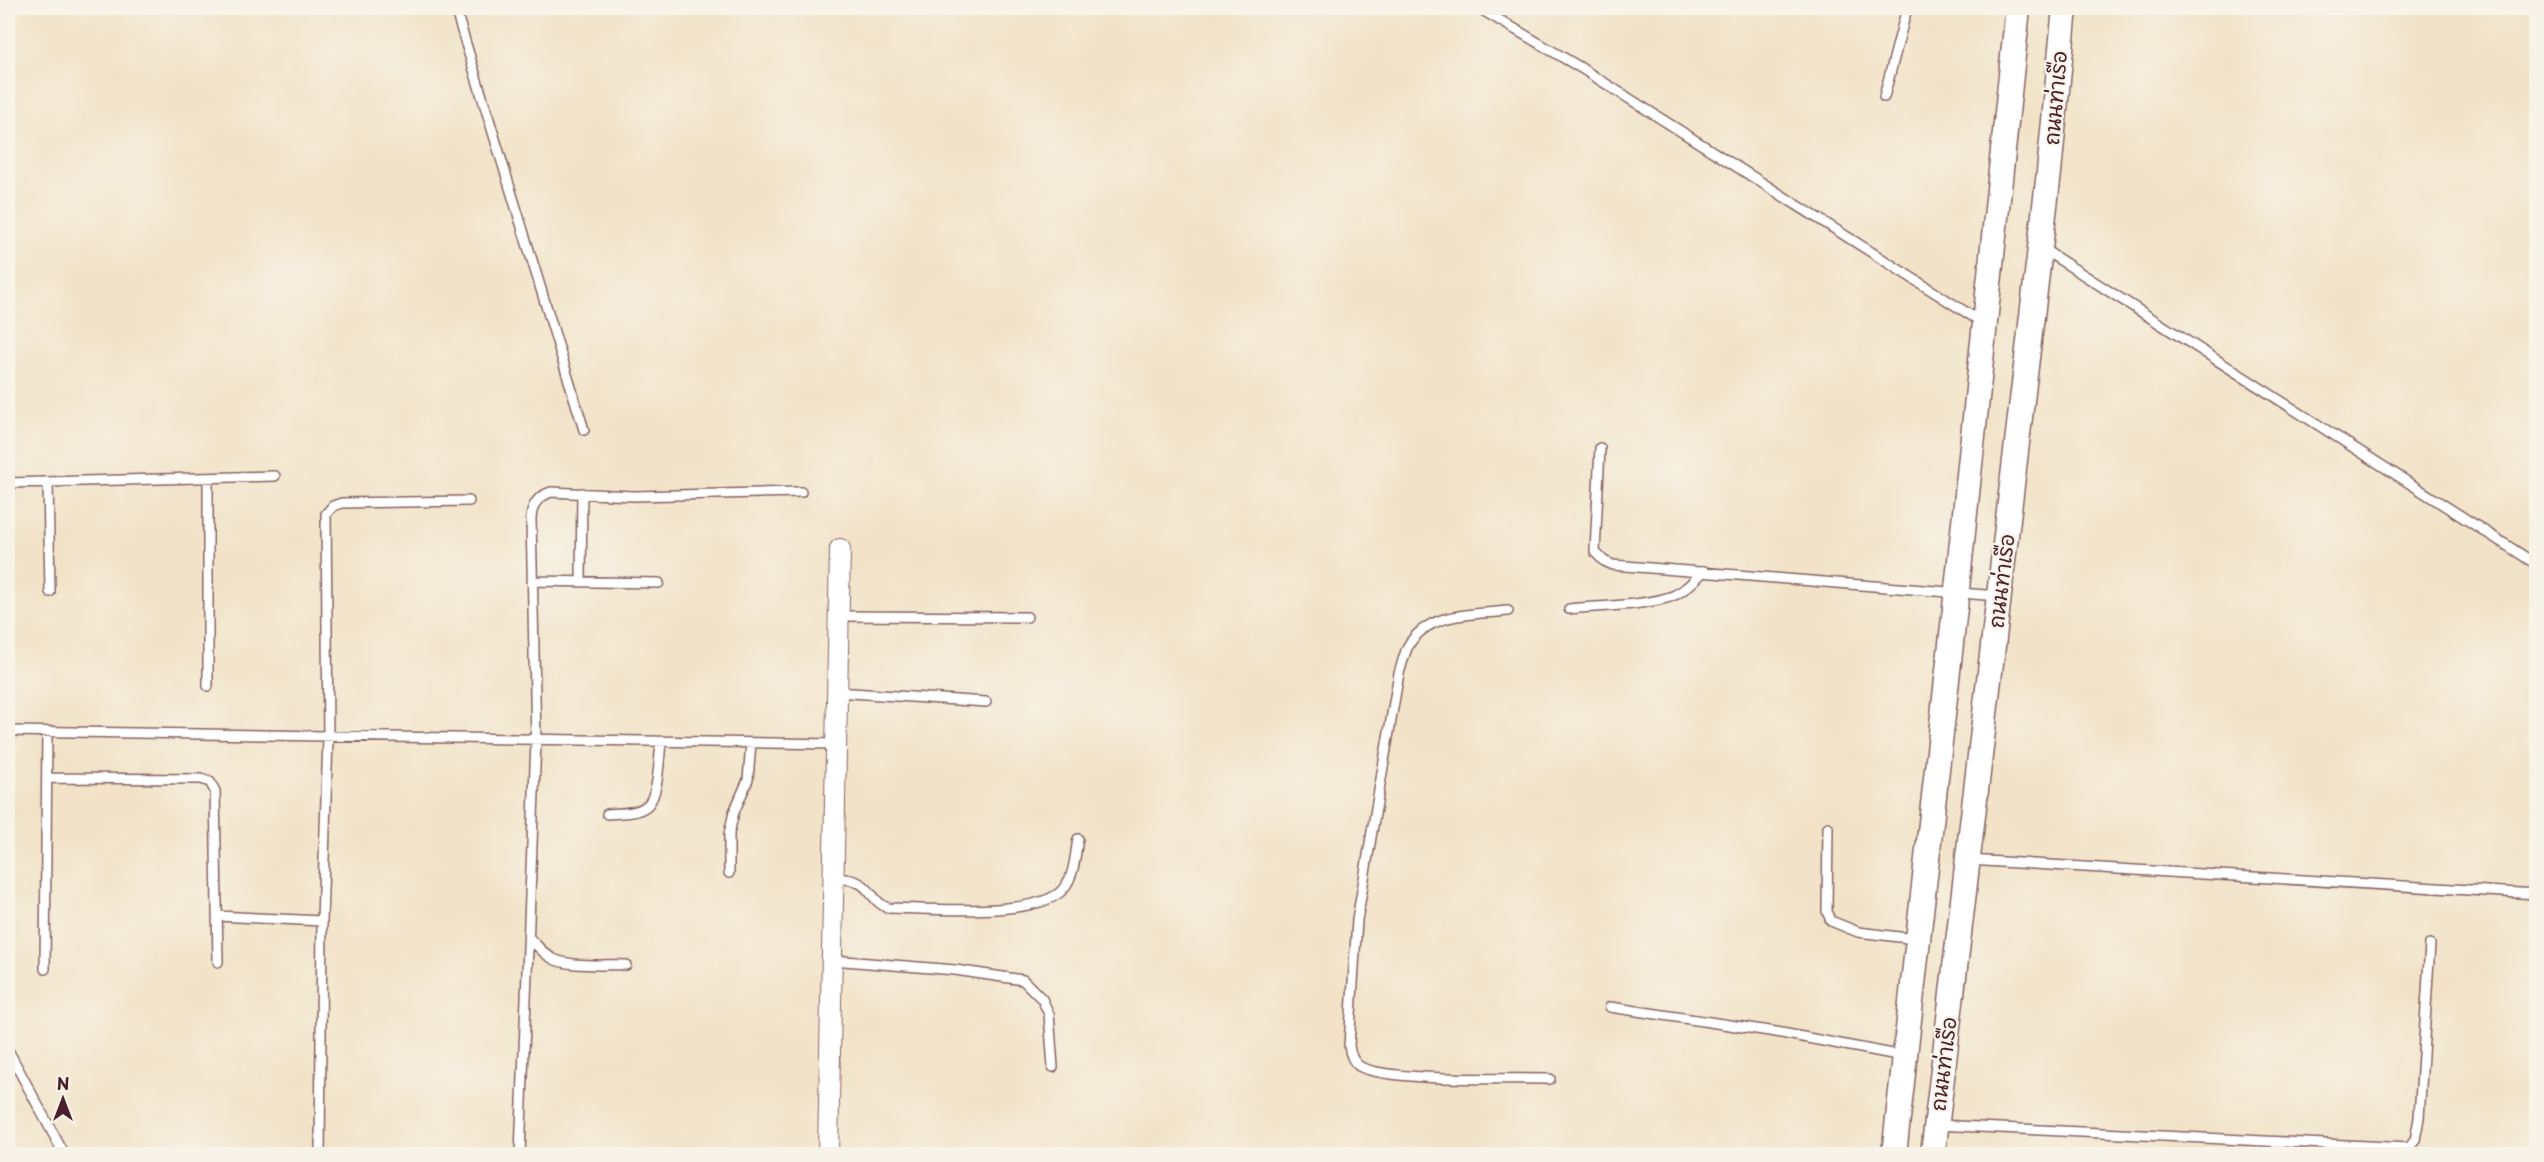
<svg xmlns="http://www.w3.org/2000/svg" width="2544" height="1162" viewBox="0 0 2544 1162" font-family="'Playpen Sans','Playpen Sans Thai',sans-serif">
<rect width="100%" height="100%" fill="#f7f3e8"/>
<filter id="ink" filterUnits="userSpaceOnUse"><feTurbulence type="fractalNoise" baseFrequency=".0167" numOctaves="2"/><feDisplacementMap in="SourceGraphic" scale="12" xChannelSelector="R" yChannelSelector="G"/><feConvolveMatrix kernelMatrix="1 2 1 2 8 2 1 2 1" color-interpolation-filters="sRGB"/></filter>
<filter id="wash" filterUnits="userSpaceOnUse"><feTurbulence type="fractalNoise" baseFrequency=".008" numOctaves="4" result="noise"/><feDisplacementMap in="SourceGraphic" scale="24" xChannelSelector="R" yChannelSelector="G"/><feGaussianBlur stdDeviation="1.35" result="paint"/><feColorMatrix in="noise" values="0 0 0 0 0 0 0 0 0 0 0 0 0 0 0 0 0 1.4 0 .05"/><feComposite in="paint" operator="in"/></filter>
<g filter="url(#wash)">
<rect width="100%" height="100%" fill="#f2e3c8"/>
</g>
<g filter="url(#ink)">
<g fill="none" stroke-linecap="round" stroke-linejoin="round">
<defs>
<path id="service" d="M455,8L584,430
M1479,8L1581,68L1983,323
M1884,97L1907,8
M2043,249L2536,564
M1600,448L1595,552L1604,561L1613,565L1998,596
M48,482L50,592
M8,483L275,476
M532,581L659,583
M581,581L582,493
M1569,609C1598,606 1650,606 1675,595C1687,589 1695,580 1704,571
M1508,611C1473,615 1429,611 1408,646C1404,654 1402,665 1399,673L1357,920L1349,1046C1350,1053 1352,1061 1359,1066C1385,1082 1513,1078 1550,1079
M839,616L1027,617
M208,686V478
M837,692L986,702
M8,731L836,744
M47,778L201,779L210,782L215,791L218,962
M607,814C619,813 635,814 645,807C659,799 659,758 661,742
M1828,827L1827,911L1831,921L1858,932L1916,939
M1968,860L2536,894
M729,873V834L734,812L748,780L751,743
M834,878C845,879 857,879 866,888C874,896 876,903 888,908C925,908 1041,919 1064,888C1075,874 1075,855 1078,839
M217,916L322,921
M529,938C536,944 542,952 550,957C565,968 607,964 626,965
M832,960L955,970L1023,980L1042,999L1049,1014L1053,1067
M45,969L47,732
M1610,1007L1776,1032L1903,1056
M8,1050L64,1154
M1937,1125L2409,1148L2415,1140L2419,1118L2430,944
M320,1154L322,921L328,738L326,514L333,506L342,503L469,501
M520,1154L536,741L531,519C532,505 537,497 551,492L633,496L801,492"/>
<path id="minor" d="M828,1154L840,549"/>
<path id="tertiary" d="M1894,1154L1955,608L2018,8
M1933,1154L2049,172L2065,8"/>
</defs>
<!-- service casing -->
<use href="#service" stroke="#856462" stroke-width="12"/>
<!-- minor casing -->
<use href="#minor" stroke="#856462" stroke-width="22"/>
<!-- tertiary casing -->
<use href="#tertiary" stroke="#856462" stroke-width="27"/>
<!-- service -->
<use href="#service" stroke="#fff" stroke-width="9"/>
<!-- minor -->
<use href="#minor" stroke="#fff" stroke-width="20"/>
<!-- tertiary -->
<use href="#tertiary" stroke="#fff" stroke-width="24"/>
</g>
</g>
<g text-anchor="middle" stroke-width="4.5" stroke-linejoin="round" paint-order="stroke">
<!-- street labels -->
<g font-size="21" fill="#4a1f2b" stroke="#f7f3e8">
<text transform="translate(2056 98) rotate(-85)" y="7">ถนนท่าเรือ</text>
<text transform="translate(2002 581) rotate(-83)" y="7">ถนนท่าเรือ</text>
<text transform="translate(1944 1064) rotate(-83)" y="7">ถนนท่าเรือ</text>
</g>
</g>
<!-- margin -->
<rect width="2544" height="1162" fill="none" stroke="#f7f3e8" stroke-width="30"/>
<!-- north arrow -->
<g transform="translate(63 1099)" stroke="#f7f3e8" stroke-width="4.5" paint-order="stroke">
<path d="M0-4.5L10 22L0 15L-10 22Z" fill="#4a1f2b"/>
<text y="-9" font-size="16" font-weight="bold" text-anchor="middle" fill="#4a1f2b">N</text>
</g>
</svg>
